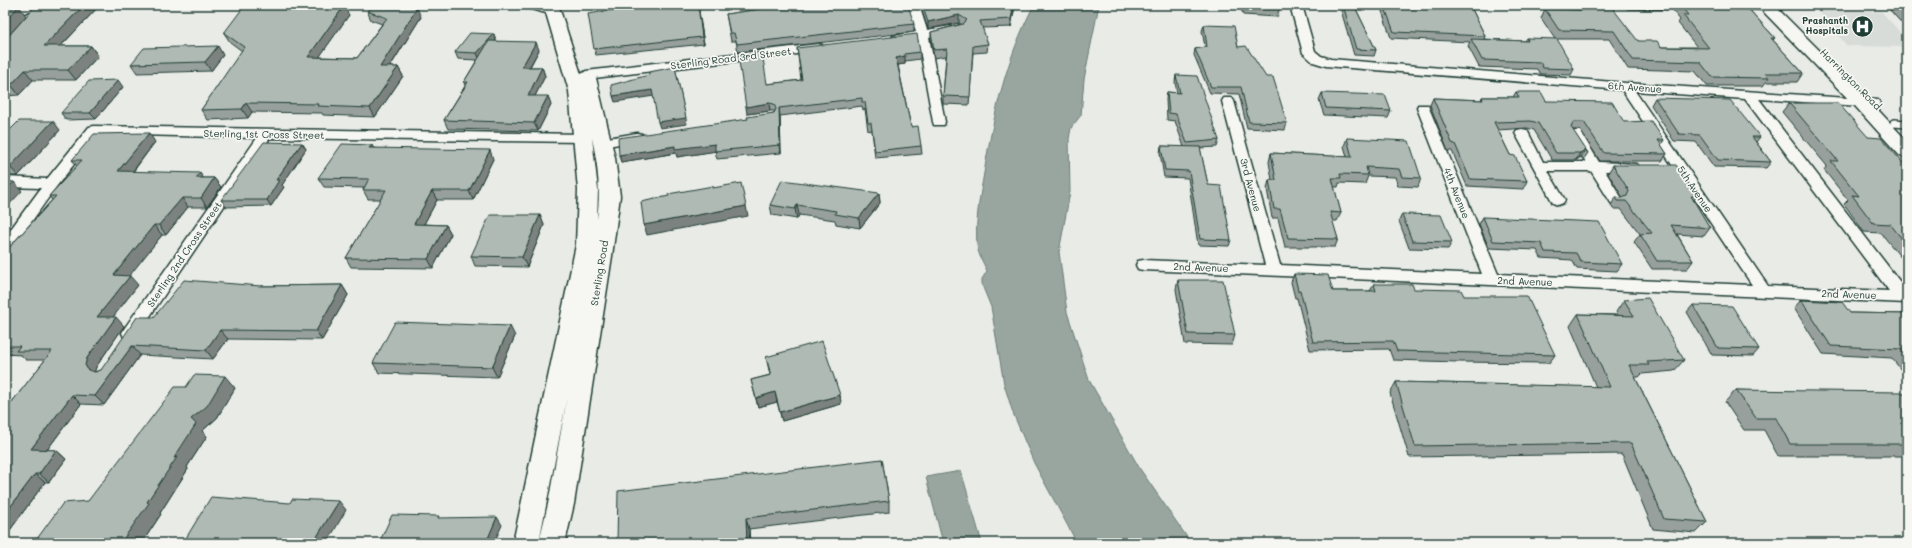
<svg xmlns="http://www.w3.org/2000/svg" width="1912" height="548" viewBox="0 0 1912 548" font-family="Mali,sans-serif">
<rect width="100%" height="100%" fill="#e9ebe7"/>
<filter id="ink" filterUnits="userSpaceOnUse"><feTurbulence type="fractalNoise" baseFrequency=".025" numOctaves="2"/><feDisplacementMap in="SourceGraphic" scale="8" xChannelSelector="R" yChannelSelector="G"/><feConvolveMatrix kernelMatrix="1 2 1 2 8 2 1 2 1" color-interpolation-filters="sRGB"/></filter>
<g filter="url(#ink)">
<!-- built -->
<path fill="#d8dcd8" d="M1817,9L1882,12L1907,40V47L1847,46Z"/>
<!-- water -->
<path fill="#99a6a0" stroke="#687c75" d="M1034,5H1099L1084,79L1081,115L1071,128L1069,139L1070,192L1059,252L1067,312L1089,380L1140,469L1191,543H1077L1034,463L1013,413L1004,384L991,307L982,285V279L987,271C983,262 978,254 977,245C975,221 980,196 984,173C994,113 1006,59 1034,5Z
M961,471L982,543H943L926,477Z"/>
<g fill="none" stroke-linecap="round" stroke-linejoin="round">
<defs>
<path id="lane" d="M1894,123L1907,124"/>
<path id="street" d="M907,5H919L927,30L950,26L956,30L954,32L929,37L945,122L944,125H934L933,122L918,39L897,43L891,39L893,36L916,32Z
M1290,5H1302L1315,51L1321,56L1331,59L1626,83L1878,100L1880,103L1878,106L1874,107L1759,99L1907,291V303L1143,270L1138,269L1136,265L1138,261L1143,260L1265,265L1222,101L1224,98H1232L1234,101L1280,265L1482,274L1417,108L1418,105H1428L1429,108L1498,274L1752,285L1622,90L1326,66L1313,62L1303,53ZM1635,91L1745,99L1889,291L1768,286Z
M1622,5H1700L1701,6L1695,9L1628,8Z
M1722,5H1784L1786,7L1780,10L1727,9L1723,8Z
M818,44L822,45L824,48L822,51L586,79L580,75L586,71Z
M94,126L583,134L588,135L590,138L588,141L583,142L270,138L136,337L130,339L124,337L122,333L124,329L257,138L98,134L56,187L10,252L5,253V237L41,188L5,187V177L47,179L89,127Z
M1522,129L1527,130L1543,162H1586L1568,134L1570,131H1580L1599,162L1637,164L1639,167L1637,170L1605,171L1623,200L1621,203L1616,205L1611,203L1591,171H1548L1565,200L1563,203L1558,205L1553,203L1515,133L1517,130Z
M637,133L642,134L644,137L642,140L602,147L597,146L595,143L597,140L602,139Z"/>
<path id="secondary" d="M17,5H41L39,8L5,19V9Z
M525,5L559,7L581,74L587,73L593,74L596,78L615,158L620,196L612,256L574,504L565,543H513L576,245L578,190L569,91L546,13L527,8ZM592,138C598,165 601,191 597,219L598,190ZM567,398L548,504L539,542Z
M1757,5H1774L1867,98L1907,141V158L1900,156L1855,106Z"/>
</defs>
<!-- lane casing -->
<use href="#lane" stroke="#1f3d34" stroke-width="10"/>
<!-- street casing -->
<use href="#street" stroke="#1f3d34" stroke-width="3"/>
<!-- secondary casing -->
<use href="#secondary" stroke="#1f3d34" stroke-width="3"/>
<!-- lane -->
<use href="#lane" stroke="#f6f6f2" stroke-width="7"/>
<!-- street -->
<use href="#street" fill="#f6f6f2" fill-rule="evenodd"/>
<!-- secondary -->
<use href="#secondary" fill="#f6f6f2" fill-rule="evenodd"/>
</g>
<!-- wall -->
<path fill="#97a09c" stroke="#1f3d34" d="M36,5H100L61,46H91L98,56L76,80H33L19,95L5,96V40Z
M291,5L290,6L349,15L319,57L357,58L382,24L371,20L367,11L421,17L390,67H398L403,76L375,117L323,115L322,113L252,112L248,118L208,120L201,110L242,51L230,42L224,33Z
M698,5L704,44L596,55L594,49Z
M920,5H1025L1015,6L1011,27L982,28L988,44L987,52L973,53L969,105L943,104V96L946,56L934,58L931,39V32L961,24L959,23L928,29Z
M1240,5H1279L1280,7L1277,17L1243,15Z
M1341,5H1354L1376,50L1374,56L1354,55L1340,7Z
M1380,5H1470L1485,36L1484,39L1525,41L1527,38L1574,69L1571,75L1540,74L1537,69L1479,67L1468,46L1470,42L1391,38Z
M1578,5L1638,41L1661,47H1697L1678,23L1680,20L1673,10L1676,5H1745L1775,38L1773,40L1803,73L1797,82H1766L1763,86H1707L1695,71L1628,69L1609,39H1555L1541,18L1545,9L1576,10Z
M1891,5H1907V29L1888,8Z
M774,7L914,24V32L738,52L736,41H731L726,14Z
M1204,25L1238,47L1287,123L1285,130L1247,128L1239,94L1210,93L1194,55L1195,49L1205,47L1202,31Z
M496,40V41L539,50L530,67H542L545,76L535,96L551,105L538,131L448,129L444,120L465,86L464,82L477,60L458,59L455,52Z
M797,48L920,52V59L905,61V64L898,65L911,127L921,146L922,154L875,158L872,130L868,131L865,109L863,110L862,106L780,116L781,153L717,159L715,151L677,157L676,153L621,162L619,155L748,119L774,113L775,111H770L747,114L767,84L801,80Z
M223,55L211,71L137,73L131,64Z
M1176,75L1219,140L1217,147L1200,148L1208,185L1231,240L1229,246L1198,245L1188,178L1164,177L1160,153L1161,146L1184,147L1175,121L1167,120L1166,99L1167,92L1177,93L1175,82Z
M123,87L96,119L66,120L61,113Z
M1516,92L1546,101L1624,122L1664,140L1661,145L1667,154L1662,161H1600L1580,130H1572L1588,153L1583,160L1581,157L1576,160H1552L1534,130L1527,128L1498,130L1510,155L1527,181L1523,189L1467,186L1452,151H1448L1430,105L1433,98L1481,100L1482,97H1513Z
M1322,93L1391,111L1388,118L1324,115L1319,100Z
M1655,98L1760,137L1756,142L1771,162L1766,168L1714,167L1696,142L1674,141L1651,105Z
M1789,103L1868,137L1903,163H1907V265L1881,233L1864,232L1844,204L1848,200L1824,170L1827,166L1782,112Z
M60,130L18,176H5V135Z
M1347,138L1421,178L1418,187L1398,186L1395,177L1368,176L1365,184L1339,183L1338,187H1334L1341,213L1337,221H1332L1338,239L1335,247H1285L1278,218H1272L1267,189L1269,180H1272L1269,162L1271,153L1347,157L1344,146Z
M155,142L133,172L204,178H214L221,187L207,207H188L166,235H162L128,276L138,285L113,317L124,326L96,367L94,372L101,370L154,317L261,286L342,285L348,295L322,340L228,339L213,359L140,355L104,405L81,404L47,450H56L66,459L49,482H45L5,537V407H8L45,360H26L21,355L5,354V252L52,200L49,196L77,166L72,160Z
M302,143L306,149L282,185L284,187L271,206L226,207L221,200Z
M372,145L373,148L493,159L473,200H437L424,224L446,225L451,234L433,268L351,267L346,258L381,199H368L363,190L364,188L324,187L318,178Z
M1613,165L1697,196L1693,201L1710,228L1704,236L1677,234L1693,261L1687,269H1652L1634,242L1640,234L1621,209H1613L1611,205L1616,197L1622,198H1623L1608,173Z
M879,193L880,203L860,228L836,224L835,220L799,215L797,219L772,215L770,205Z
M1402,214L1452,242L1448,249L1409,248L1399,221Z
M540,215L544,225L527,267L475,266L471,256Z
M1483,217L1622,264L1617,271L1577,269L1572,260L1541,258L1537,250L1489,248L1479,224Z
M1294,274L1333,291H1370L1374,284L1464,296L1555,355L1549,363L1458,362L1393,360L1389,349L1310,350L1297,298H1295L1291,282Z
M1178,280L1235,335L1232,345L1185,344L1176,289Z
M1624,300L1684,360L1674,371L1642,374L1639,377H1635L1707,522L1696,533L1653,529L1622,454L1409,457L1390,393L1396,382L1596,387L1570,326L1578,314L1618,315L1616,312Z
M1801,300L1850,313L1907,314V378L1892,358L1823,354L1794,308Z
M1693,305L1759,349L1753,356L1712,355L1687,312Z
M515,336L497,377L379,373L373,363Z
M766,357L840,395L841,404L782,421L777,402L758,407L751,380L770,375Z
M235,388L217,418L202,431L207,436L187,467L188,469L160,513L161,514L142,543H34Z
M1736,390L1907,398V456H1778L1764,430H1744L1725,402Z
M882,459L889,501V512L749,529L750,543H617Z"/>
<!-- shaded-wall -->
<path fill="#7b827f" stroke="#1f3d34" d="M84,5H100L51,56L44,46Z
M280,5H291L284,15L279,6Z
M698,5L704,44L702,37Z
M1014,5H1015L1011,27V19Z
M19,6L26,16L5,40V21Z
M344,6L349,15L313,66L308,57Z
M417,8L421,17L384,76L380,67Z
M959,15V23L928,29V22Z
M494,34L496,40L480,60L477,53Z
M536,42L539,50L525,75L522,67Z
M91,46L98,56L76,80L68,70Z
M218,46L223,55L211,71L205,62Z
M905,56V64L897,65L896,58Z
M398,67L403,76L375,117L370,108Z
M542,67L545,76L531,104L528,96Z
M675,67L687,124L660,128L658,122Z
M25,70L33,80L19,95L11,85Z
M118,80L123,87L96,119L90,113Z
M652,90L654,96L615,102L613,96Z
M548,96L551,105L538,131L534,123Z
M246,103L252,112L248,118L242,109Z
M769,103L770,111L747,114L746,107Z
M779,108L780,116L781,153L780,145Z
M53,121L60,130L18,176L10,167Z
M149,133L155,142L126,180L118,171Z
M302,143L306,149L282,185L284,187L271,206L267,200L276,180Z
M715,144L717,151L677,157L676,153L621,162L619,155L675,146Z
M372,145L376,154L369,148Z
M490,150L493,159L473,200L469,191Z
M1585,150L1581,157L1576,160L1580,153Z
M200,173L206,182L196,178Z
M214,178L221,187L207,207L201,198Z
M14,182L22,191L5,209V191Z
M432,191L437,200L419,233L414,224Z
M879,193L880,203L860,228L859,218Z
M182,198L188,207L166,235L159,225Z
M797,205L799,215L797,219L795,209Z
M746,206L748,216L647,235L644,225Z
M540,215L544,225L527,267L522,257Z
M154,225L162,235L122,285L114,275Z
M446,225L451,234L433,268L428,259Z
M130,276L138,285L106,326L97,317Z
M342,285L348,295L322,340L316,331Z
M116,317L124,326L96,367L94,374L88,370L85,365L87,358Z
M510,326L515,336L497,377L492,367Z
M220,330L228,339L213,359L206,350Z
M132,346L140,355L104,405L95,396Z
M225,376L235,388L217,418L202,431L207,436L187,467L188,469L160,513L161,514L142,543H124L122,541L147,502L174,458L191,419Z
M775,392L777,402L758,407L756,398Z
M72,395L81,404L41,458L31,449Z
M840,395L841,404L782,421L780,412Z
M56,450L66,459L49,482L39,474Z
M35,474L45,482L5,537V514Z
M339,501L346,510L327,543H313Z
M497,517L502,525L494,543H486Z
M746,518L749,529L750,543H747Z"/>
<!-- building -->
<path fill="#b0bab5" stroke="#1f3d34" d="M36,5H84L44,46H91L68,70H25L11,85L5,86V40Z
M245,5H280L279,6H344L308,57L357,58L387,18L367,11L375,5H404L417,8L380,67H398L370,108L318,106L319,104L246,103L242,109L201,110L244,47L224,33Z
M657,5H698L702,37L594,49L588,14L618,9Z
M774,5H908L914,24L737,44L734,33H730L726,14L774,7Z
M922,5H1014L1011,19L980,21L988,44L973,46L970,97L943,96L947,49L934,50L931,32L963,24L967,20L959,15L928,22Z
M1245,5H1279L1280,7L1245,6Z
M1343,5H1354L1376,50L1356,49Z
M1384,5H1470L1485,36L1394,32Z
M1578,5H1610L1638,41H1657L1661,47L1709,48L1683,15H1688L1680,5H1745L1775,38H1771L1803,73H1765L1769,78L1712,77L1700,62L1633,60L1614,31L1559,30L1545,9L1582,10Z
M19,6L5,21V11Z
M1204,25L1234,26L1238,47L1246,46L1266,77H1273L1287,123L1249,122L1241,87H1211L1195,49L1207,47Z
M470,33L494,34L477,53L455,52Z
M917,34L920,52L904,54L905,56L896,58L911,127L918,126L921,146L875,151L871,123H868L865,102H862V98L779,108L780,145L715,151V144L675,149V146L619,155L618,138L748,119L747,117L774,113L776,109L774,104L769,103L746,107L738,55L762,52L767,84L802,80L797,48Z
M1527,38L1557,39L1574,69L1543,68L1540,62L1482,60L1471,39L1528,41Z
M489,41L536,42L522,67H542L528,96H548L534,123L444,120L468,82H464Z
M218,46L205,62L131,64L144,48Z
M675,67L686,118L658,122L652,90L613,96L611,85L649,75V72Z
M1176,75L1197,76L1219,140L1187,143L1176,114L1169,113L1167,92L1180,93Z
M118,80L90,113H61L89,81Z
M1516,92H1541L1546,101L1612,102L1624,122L1651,121L1664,140H1658L1667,154L1604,153L1584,122H1574L1571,127L1588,153L1585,150L1580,153H1556L1538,123L1531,121L1494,122L1510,155L1515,156L1527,181L1470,179L1455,144L1452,143L1433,98L1483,100L1482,97H1519Z
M1322,93L1385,95L1391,111L1326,108Z
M1655,98L1730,100L1760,137H1752L1771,162L1718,160L1700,135L1679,134Z
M1789,103H1838L1868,137L1881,138L1903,163H1907V245L1890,224L1873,223L1852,195L1859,196L1831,161H1838Z
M19,121H53L10,167H5V135Z
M149,133L118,171L200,173L196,178H214L201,198H182L159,225H154L114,275L130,276L97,317H116L87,358L85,365L88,370L95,372L101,370L137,317H154L184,280L261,286L342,285L316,331L220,330L206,350L132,346L95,396L72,395L31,449L56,450L39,474H35L5,514V407H8L52,351H16L20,346H5V252L56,196H49L82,160H72L94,134Z
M1347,138L1409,141L1421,178L1402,177L1399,169L1366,167L1368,175L1340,174L1341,178H1332L1341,213L1330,212L1338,239L1288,238L1280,209H1274L1269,180H1276L1271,153L1352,157Z
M264,142L302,143L276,180H279L267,200H221Z
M342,144L372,145L369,148L490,150L469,191H432L414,224L446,225L428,259L346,258L386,190H363L369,179L318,178Z
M1161,146L1200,147L1208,185L1221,186L1231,240L1200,239L1189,171L1165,170Z
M1613,165H1676L1697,196H1691L1710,228L1671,225L1693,261H1657L1640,234L1652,233L1626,201H1618L1616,197L1622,198L1627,196L1629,191Z
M782,180L879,193L859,218L835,214L836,211L797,205L795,209L770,205Z
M5,181L14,182L5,191Z
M741,183L746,206L644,225L641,202L669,196L668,194L713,186V188Z
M1402,214L1441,215L1452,242L1412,241Z
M490,215H540L522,257L471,256Z
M1483,217L1599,222L1622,264L1581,262L1576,253L1545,252L1541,243L1493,241Z
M1294,274L1328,275L1333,291H1376L1374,284H1412L1414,289L1461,290L1464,296H1527L1555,355L1397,351L1393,341L1313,342L1300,290H1298Z
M1178,280H1223L1235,335L1188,334Z
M1648,298L1684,360L1647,362L1649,365H1629L1707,522L1664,519L1631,443L1415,446L1396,382L1610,387L1578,314L1634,316L1624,300Z
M1801,300L1842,302L1850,313L1907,314V358L1901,349L1831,346Z
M1693,305L1732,306L1759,349L1718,348Z
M395,322L510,326L492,367L373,363Z
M822,341L840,395L780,412L775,392L756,398L751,380L771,375L766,357Z
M194,375L225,376L207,406L191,419L196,424L174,458L177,457L147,502L149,503L122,541L76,543H34L63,503L88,501L175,387H186Z
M1736,390L1902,392L1907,398V444H1790L1776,418H1756Z
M882,459L889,501L746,518L747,543H617L618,491Z
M211,497L290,503L292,499L339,501L313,543H183Z
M392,515L439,516L438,518L497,517L486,543H379Z"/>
</g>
<!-- icons -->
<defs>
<symbol id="hospital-disc" viewBox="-11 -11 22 22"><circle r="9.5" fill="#1f3d34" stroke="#f6f6f2"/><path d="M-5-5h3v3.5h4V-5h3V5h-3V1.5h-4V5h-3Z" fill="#fff"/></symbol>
</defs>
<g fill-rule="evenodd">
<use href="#hospital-disc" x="1850" y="14" width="25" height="25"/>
</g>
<g text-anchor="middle" stroke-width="3.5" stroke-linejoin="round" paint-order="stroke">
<!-- far-poi labels -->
<g font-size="9" font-weight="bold" fill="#1f3d34" stroke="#f6f6f2" text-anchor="end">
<text x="1848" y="24">Prashanth<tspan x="1848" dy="10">Hospitals</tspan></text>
</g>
<!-- street labels -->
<g font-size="10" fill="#1f3d34" stroke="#f6f6f2">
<text transform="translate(731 58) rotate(-7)" y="4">Sterling Road 3rd Street</text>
<text transform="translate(1851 79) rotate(45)" y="4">Harrington Road</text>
<text transform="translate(1635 87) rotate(4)" y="4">6th Avenue</text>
<text transform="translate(264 134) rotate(1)" y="4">Sterling 1st Cross Street</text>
<text transform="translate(1251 185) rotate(75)" y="4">3rd Avenue</text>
<text transform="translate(1695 189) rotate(56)" y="4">5th Avenue</text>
<text transform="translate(1457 193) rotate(68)" y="4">4th Avenue</text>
<text transform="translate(184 254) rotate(-56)" y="4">Sterling 2nd Cross Street</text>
<text transform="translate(1201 267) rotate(2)" y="4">2nd Avenue</text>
<text transform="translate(599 273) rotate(-81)" y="4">Sterling Road</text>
<text transform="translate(1525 281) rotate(2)" y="4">2nd Avenue</text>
<text transform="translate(1849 294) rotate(2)" y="4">2nd Avenue</text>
</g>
</g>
<!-- margin -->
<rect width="1912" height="548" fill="none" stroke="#f6f6f2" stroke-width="20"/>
<rect x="10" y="10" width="1892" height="528" fill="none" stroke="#1f3d34" stroke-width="1.5" filter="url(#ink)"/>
</svg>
